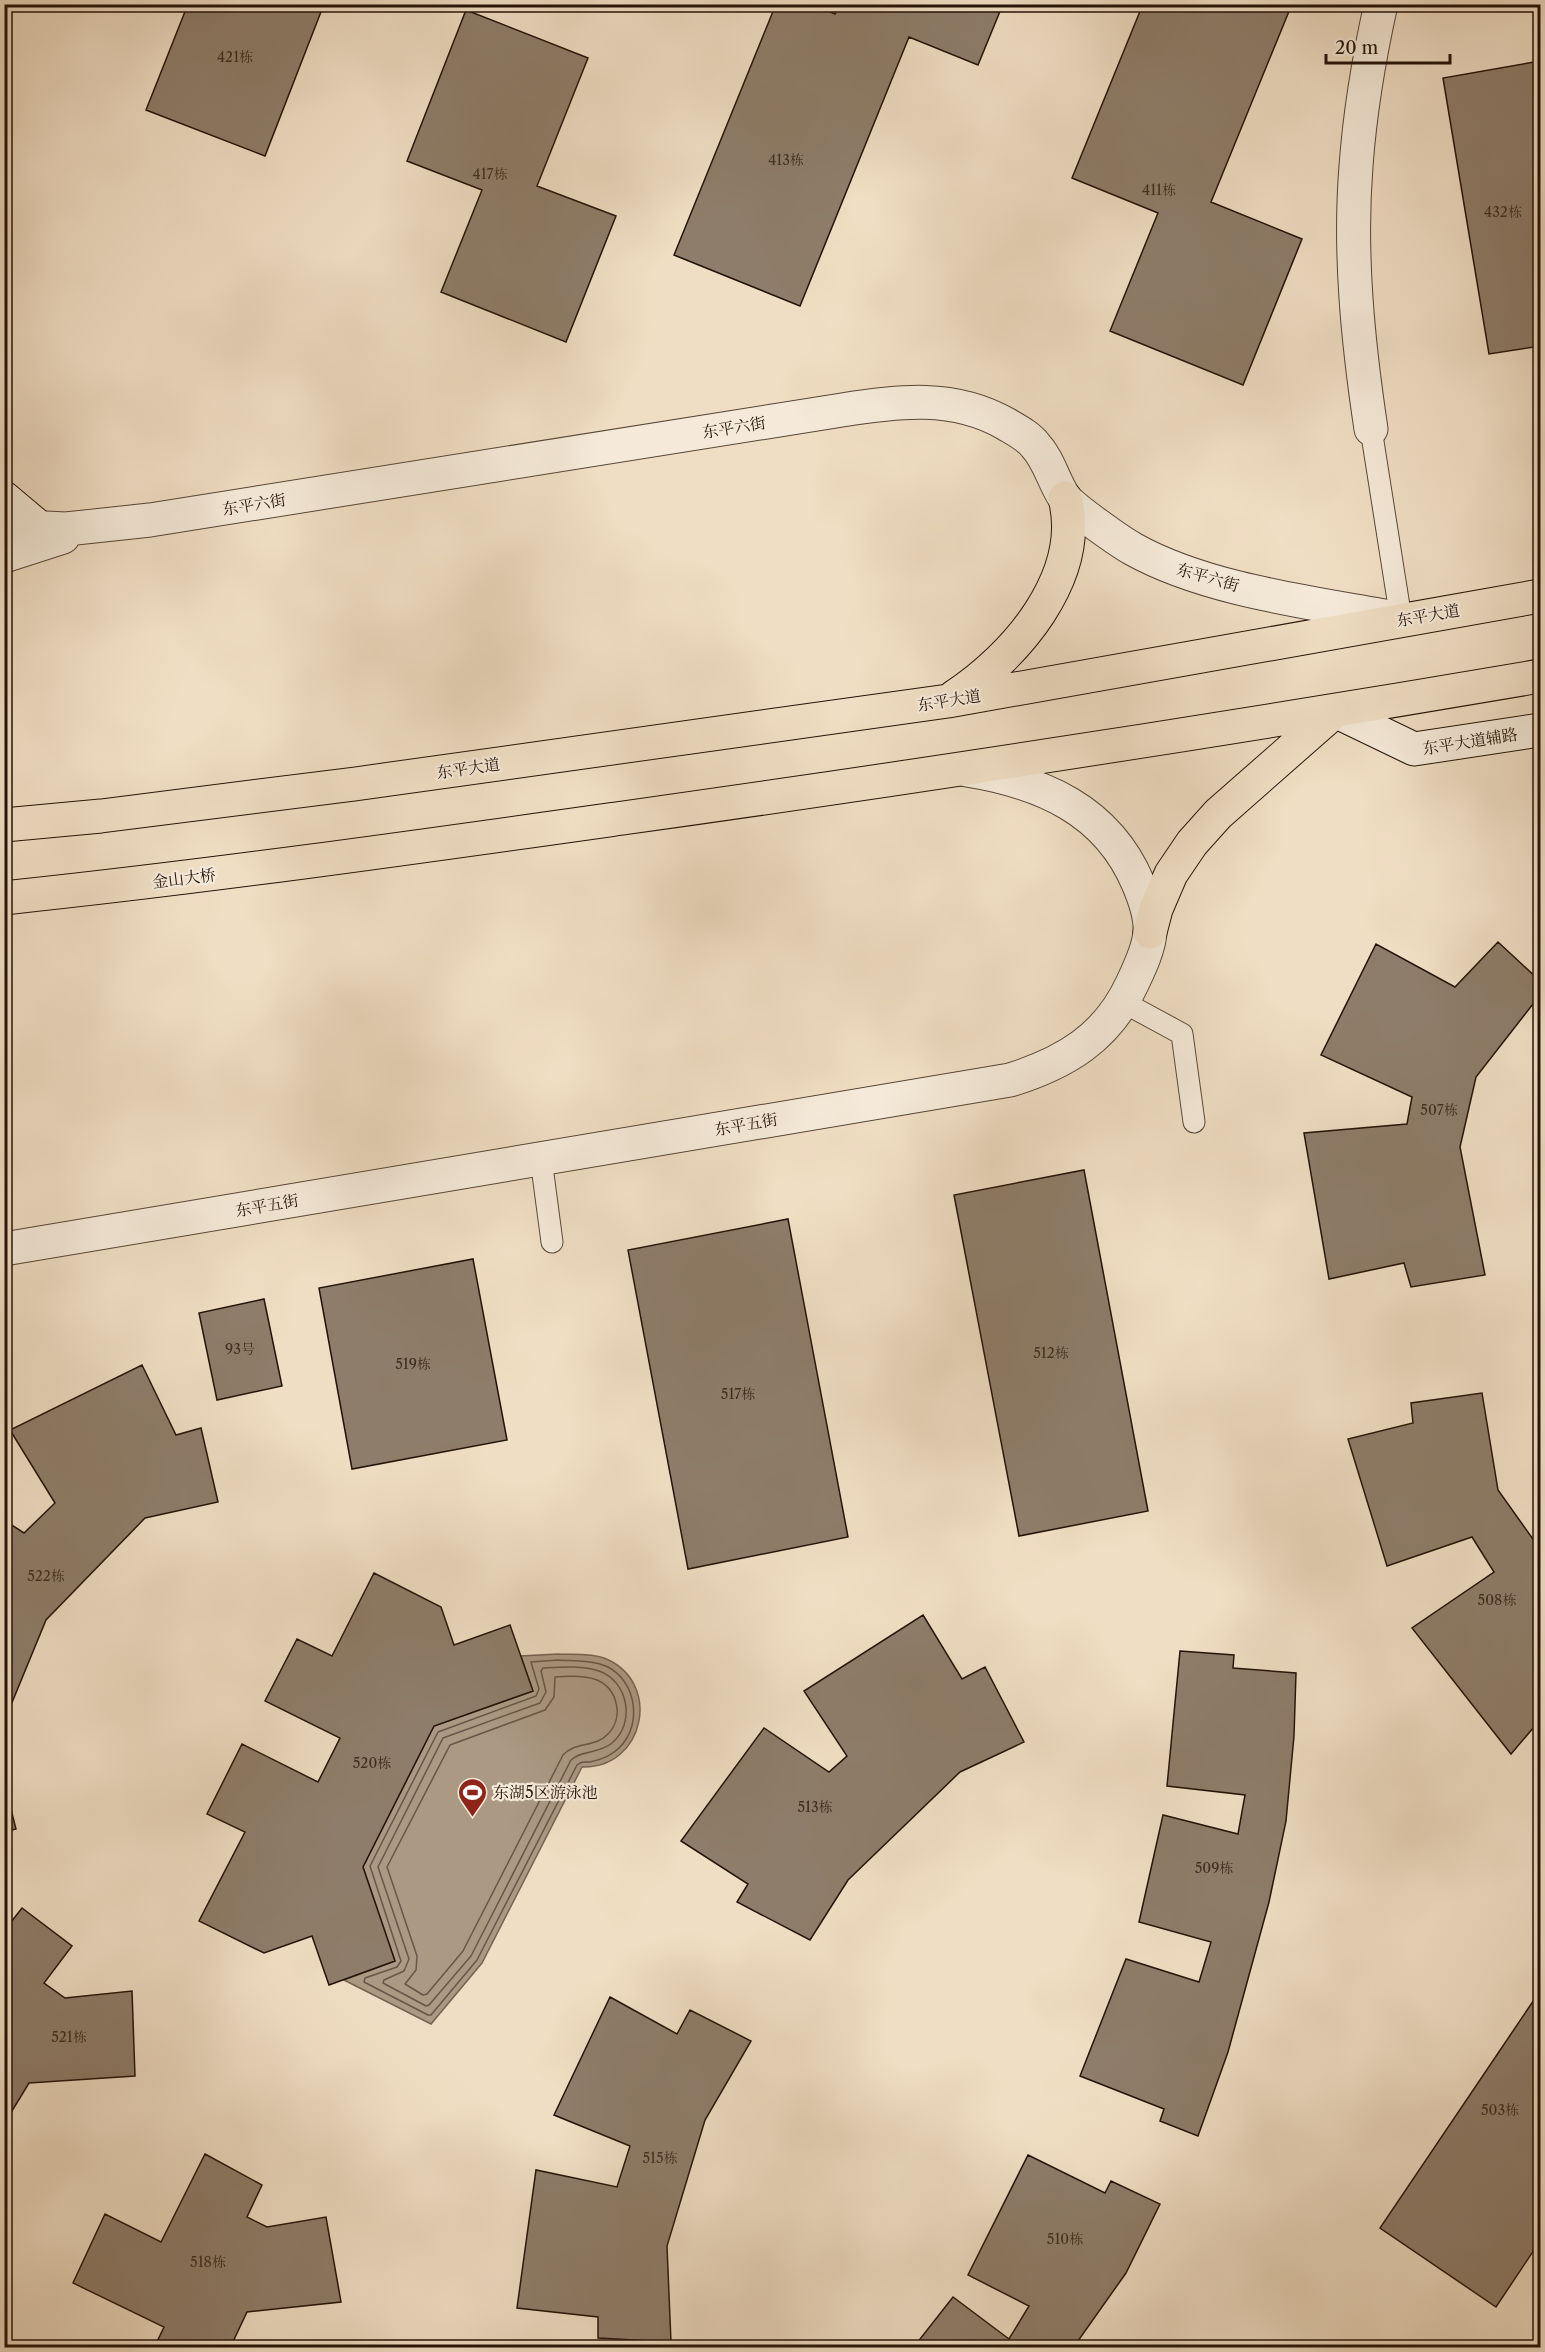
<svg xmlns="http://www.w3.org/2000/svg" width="1545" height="2352" viewBox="0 0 1545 2352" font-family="'Libre Caslon Text','Noto Serif SC',serif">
<rect width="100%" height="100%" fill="#f0dec4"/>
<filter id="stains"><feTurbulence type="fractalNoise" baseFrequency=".00333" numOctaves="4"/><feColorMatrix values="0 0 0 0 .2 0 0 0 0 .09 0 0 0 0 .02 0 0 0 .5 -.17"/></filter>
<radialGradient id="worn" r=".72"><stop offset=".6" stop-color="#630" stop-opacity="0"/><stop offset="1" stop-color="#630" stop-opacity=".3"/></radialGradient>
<!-- water -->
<path fill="#ab9984" stroke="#756352" stroke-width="1.5" d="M558,1654C572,1655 590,1653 604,1658C663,1681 645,1769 582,1767L482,1963L431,2024L344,1980L395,1961L363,1867L434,1726L533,1691L521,1656Z"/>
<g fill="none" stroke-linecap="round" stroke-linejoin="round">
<!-- shore -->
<path stroke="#685646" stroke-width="1.5" d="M558,1660C571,1661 586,1660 600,1664C635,1674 645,1723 619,1748C612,1755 600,1760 590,1762C584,1762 582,1761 577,1765L477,1960L431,2015H428L364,1982L365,1978L397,1967L401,1961L370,1866L438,1732L536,1696L539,1689L531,1662Z
M543,1668C560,1667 582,1665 599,1671C628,1681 636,1723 612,1743C599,1754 581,1750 571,1760L471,1956L429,2005L426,2006L383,1983L384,1980L404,1971L409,1959L378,1867L443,1738L540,1703L546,1692L541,1671Z
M555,1677C567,1676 585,1675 597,1680C618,1689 624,1718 608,1734C595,1748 576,1741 563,1755L463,1951L427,1994L423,1995L405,1984L416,1970L417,1956L387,1867L450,1745L545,1710L554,1697Z"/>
</g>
<!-- building -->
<path fill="#8e7d6a" stroke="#241308" stroke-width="1.5" d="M188,4H324L265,156L146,110Z
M776,4H812L835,14L839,4H1003L978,65L909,37L800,306L674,255Z
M1143,4H1292L1211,202L1302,239L1243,385L1110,331L1158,213L1072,178Z
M466,10L588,58L537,186L616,216L566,342L441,292L482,190L407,161Z
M1540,61V346L1489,354L1443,78Z
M1498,942L1540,981V995L1476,1077L1460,1147L1485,1275L1411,1287L1404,1263L1329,1279L1304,1133L1407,1124L1412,1097L1321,1055L1376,944L1455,987Z
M1084,1170L1148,1511L1019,1536L954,1195Z
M788,1219L848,1537L688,1569L628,1250Z
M473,1259L507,1440L352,1469L319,1288Z
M264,1299L282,1386L217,1400L199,1313Z
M142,1365L176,1435L201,1428L218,1502L145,1518L46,1620L4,1722V1520L24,1533L55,1503L10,1430Z
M1482,1393L1498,1490L1540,1549V1720L1511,1754L1412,1628L1494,1572L1472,1537L1387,1566L1348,1439L1413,1423L1411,1403Z
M374,1573L441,1607L454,1645L510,1625L533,1691L434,1726L363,1867L395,1961L329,1985L312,1936L264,1953L199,1921L245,1832L207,1814L242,1744L318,1782L340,1738L265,1701L297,1639L332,1656Z
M923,1615L962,1679L985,1667L1024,1742L960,1772L848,1880L810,1940L737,1902L748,1884L681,1841L764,1728L829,1772L847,1756L804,1691Z
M1180,1651L1234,1655L1233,1668L1296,1673L1294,1736L1286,1821L1269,1902L1228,2052L1198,2136L1160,2121L1164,2109L1080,2076L1126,1959L1199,1982L1211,1942L1139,1922L1163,1815L1238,1834L1245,1795L1167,1786Z
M4,1782L16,1829L4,1832Z
M22,1908L72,1946L44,1983L65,1998L132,1991L135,2076L29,2083L4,2124V1931Z
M1540,1991V2241L1496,2307L1380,2228Z
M610,1997L677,2034L690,2010L751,2041L705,2120L667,2246L671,2342L598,2338V2317L517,2308L536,2170L617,2187L630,2146L554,2115Z
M205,2154L262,2185L247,2217L267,2227L326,2217L341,2302L247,2312L230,2348H154L164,2327L73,2283L105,2214L161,2242Z
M1028,2155L1105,2193L1111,2181L1160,2204L1126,2273L1073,2348H913L953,2297L1009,2339L1029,2306L968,2275Z"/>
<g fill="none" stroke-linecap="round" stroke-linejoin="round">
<defs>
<path id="service" d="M1371,429L1401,619
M1123,1002L1182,1034L1194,1122
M541,1159L552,1242"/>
<path id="minor" d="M1371,429C1358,343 1349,254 1356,166C1360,111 1369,58 1381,4
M4,526L66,529L150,520L842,410C898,401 954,394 1006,424C1016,430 1028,436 1035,445C1049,460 1053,480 1064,497C1072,508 1119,541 1133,549C1208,591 1316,603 1401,619
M4,556L63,537
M4,1249L1010,1080C1065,1063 1107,1038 1132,984C1139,969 1149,949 1150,932C1151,917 1144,897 1138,883C1107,810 1042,782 967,770"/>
<path id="secondary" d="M4,498L41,529
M1335,711L1414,749L1540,730"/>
<path id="primary" d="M954,697C1015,657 1085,577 1065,498
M4,825L101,816L355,784L948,701L1540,596
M4,898C212,876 417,847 623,818C930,775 1235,728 1540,676
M1150,932L1156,909L1171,874L1192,843L1218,814L1335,711"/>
</defs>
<!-- service casing -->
<use href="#service" stroke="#574637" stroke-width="23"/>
<!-- minor casing -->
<use href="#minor" stroke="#574637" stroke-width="35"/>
<!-- secondary casing -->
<use href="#secondary" stroke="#241308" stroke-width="35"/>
<!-- primary casing -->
<use href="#primary" stroke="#241308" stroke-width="35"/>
<!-- service -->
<use href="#service" stroke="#f5ead9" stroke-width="21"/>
<!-- minor -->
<use href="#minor" stroke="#f5ead9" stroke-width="33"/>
<!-- secondary -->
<use href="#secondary" stroke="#f5ead9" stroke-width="33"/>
<!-- primary -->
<use href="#primary" stroke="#f0dec4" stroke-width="33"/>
</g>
<!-- icons -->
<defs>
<symbol id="stadium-pin" viewBox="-11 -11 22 30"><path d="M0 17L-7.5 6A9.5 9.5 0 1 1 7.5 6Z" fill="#8f2418" stroke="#f5ead9"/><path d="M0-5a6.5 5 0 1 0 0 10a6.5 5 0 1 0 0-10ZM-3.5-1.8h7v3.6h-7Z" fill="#fff"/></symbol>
</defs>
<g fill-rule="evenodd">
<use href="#stadium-pin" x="456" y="1776" width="33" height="45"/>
</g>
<g text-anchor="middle" stroke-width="4.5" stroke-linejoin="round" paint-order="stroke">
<!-- number labels -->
<g font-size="14" fill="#3e2e20">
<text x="235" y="62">421栋</text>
<text x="786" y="165">413栋</text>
<text x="490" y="179">417栋</text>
<text x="1159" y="195">411栋</text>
<text x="1503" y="217">432栋</text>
<text x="1439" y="1115">507栋</text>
<text x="240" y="1354">93号</text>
<text x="1051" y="1358">512栋</text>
<text x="413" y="1369">519栋</text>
<text x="738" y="1399">517栋</text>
<text x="46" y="1581">522栋</text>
<text x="1497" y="1605">508栋</text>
<text x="372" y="1768">520栋</text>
<text x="815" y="1812">513栋</text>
<text x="1214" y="1873">509栋</text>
<text x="69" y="2042">521栋</text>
<text x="1500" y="2115">503栋</text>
<text x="660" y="2163">515栋</text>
<text x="1065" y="2244">510栋</text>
<text x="208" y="2267">518栋</text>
</g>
<!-- street labels -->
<g font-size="16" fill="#241308" stroke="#f5ead9">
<text transform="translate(734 427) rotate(-9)" y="6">东平六街</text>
<text transform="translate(254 504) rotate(-9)" y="6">东平六街</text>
<text transform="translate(1208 577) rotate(16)" y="6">东平六街</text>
<text transform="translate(1428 615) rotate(-10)" y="6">东平大道</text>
<text transform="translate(949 700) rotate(-9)" y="6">东平大道</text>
<text transform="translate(1470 741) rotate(-9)" y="6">东平大道辅路</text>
<text transform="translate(468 768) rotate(-8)" y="6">东平大道</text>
<text transform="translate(184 878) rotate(-7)" y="6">金山大桥</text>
<text transform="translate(746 1124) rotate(-10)" y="6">东平五街</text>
<text transform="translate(267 1205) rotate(-10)" y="6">东平五街</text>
</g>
<!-- poi labels -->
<g font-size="16" fill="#241308" stroke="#f5ead9" text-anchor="start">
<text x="493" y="1798">东湖5区游泳池</text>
</g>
</g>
<!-- margin -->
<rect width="1545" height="2352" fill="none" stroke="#f0dec4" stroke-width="24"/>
<rect x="6" y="6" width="1533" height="2340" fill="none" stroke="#241308" stroke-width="3"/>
<rect x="12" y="12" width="1521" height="2328" fill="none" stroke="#241308" stroke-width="1.5"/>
<!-- scale -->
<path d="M1326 54v9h124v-9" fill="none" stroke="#241308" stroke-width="3"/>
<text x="1335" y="54" font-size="18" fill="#241308" stroke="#f5ead9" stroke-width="4.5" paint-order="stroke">20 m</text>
<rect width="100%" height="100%" filter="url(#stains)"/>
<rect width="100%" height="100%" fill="url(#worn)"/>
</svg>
